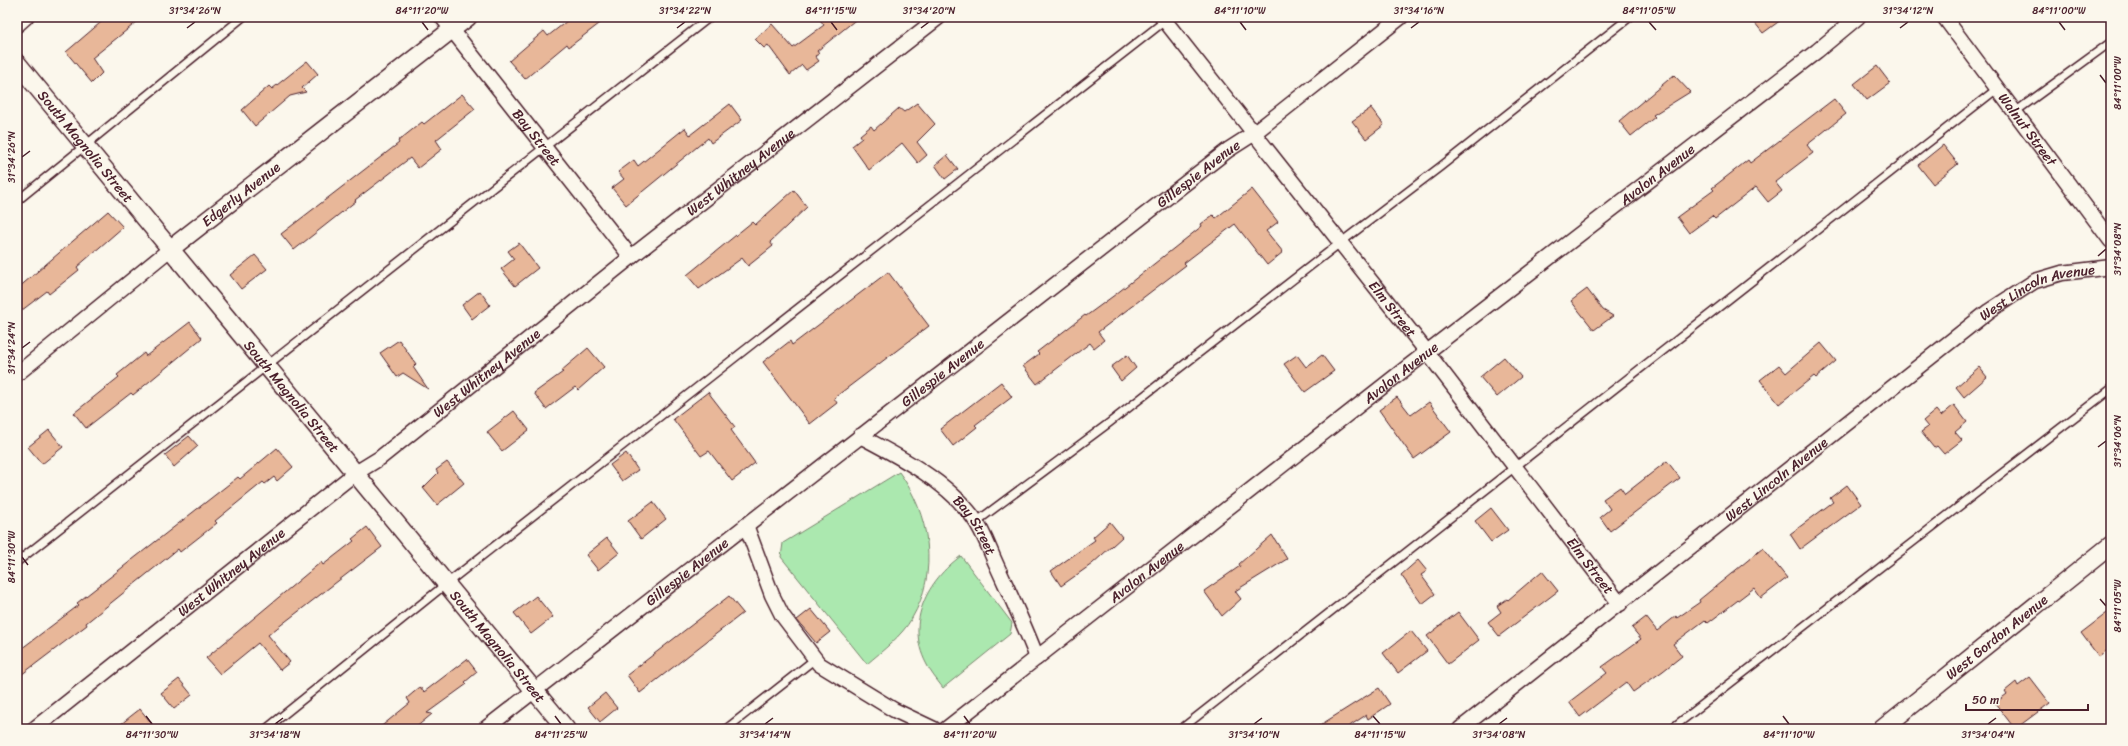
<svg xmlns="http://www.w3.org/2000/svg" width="2128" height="746" viewBox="0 0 2128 746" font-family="Sriracha,sans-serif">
<rect width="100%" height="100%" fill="#fbf7ec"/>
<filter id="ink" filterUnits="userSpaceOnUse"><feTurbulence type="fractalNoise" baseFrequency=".025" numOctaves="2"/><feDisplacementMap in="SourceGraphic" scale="8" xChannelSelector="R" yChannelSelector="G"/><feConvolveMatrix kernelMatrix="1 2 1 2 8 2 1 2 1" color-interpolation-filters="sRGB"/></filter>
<g filter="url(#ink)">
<!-- grass -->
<path fill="#abe8af" stroke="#7a846d" d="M899,472C930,514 939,573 912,618C902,636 882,651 867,664L781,557L783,543Z
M961,556L1012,623L1010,634L943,688C937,680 930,672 926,663C905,622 928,580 961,556Z"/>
<!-- building -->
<path fill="#e8b799" stroke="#4a1f2b" d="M107,17H143L92,58L102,73L92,83L66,52Z
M572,17H608L569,47L567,44L525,79L509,61L544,31L548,36Z
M818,17H859L817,51L819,54L815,56L819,61L806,70L802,65L790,75L768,45L764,48L755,39L772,24L793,48L824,25Z
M1750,17H1785L1763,33Z
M307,61L318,74L302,88L306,92L290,96L255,126L242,110L269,86L272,89Z
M1877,66L1890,83L1867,100L1854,84Z
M1674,75L1690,92L1653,115L1655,117L1631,136L1619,121Z
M462,94L475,109L436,140L442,149L418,168L410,158L355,200L356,201L294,250L281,234L399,143L398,141L422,122L424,124Z
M1834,99L1846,114L1807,145L1813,153L1775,182L1782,191L1768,202L1756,187L1715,219L1712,216L1689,233L1677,217L1714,190L1712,188L1748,160L1750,163Z
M917,103L935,124L917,142L927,155L918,163L902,143L869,170L852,146L862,138L860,135L871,126L874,130L899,108L904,112Z
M730,104L742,120L711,143L708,138L626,205L612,188L624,179L618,172L634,160L638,166L685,128L690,135Z
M1371,108L1384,125L1366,139L1352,121Z
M1943,145L1958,164L1933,184L1918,165Z
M947,155L958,169L945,179L935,165Z
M1252,189L1278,222L1266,231L1283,252L1267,265L1235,224L1184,263L1186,265L1098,332L1104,340L1094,348L1090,343L1037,384L1023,366L1039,354L1037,352L1085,315L1086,316L1116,294L1202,226L1201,224L1213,215L1216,218Z
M794,190L807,207L770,242L773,246L748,266L742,258L699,289L687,275L752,222L755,225Z
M108,211L123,227L77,267L79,270L49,294L47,291L17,314V289Z
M519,243L538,268L515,286L501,269L514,259L508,251Z
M255,255L267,269L241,289L230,275Z
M888,272L929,326L834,398L837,403L810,424L763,362L790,341L792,345Z
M1587,289L1603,310L1613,316L1594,330L1571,301Z
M480,291L490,305L472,319L462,305Z
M190,322L202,338L133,395L131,393L86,428L74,413L119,377L117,375L144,353L146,356Z
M399,340L416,364L413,367L428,389L403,373L397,377L380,353Z
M1821,343L1836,361L1816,378L1814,376L1779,404L1760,380L1779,365L1786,373Z
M588,348L604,367L578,390L575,387L546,409L534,393L563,372L561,371Z
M1127,355L1136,368L1121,381L1111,367Z
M1297,355L1306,367L1322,355L1334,371L1305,392L1284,364Z
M1504,357L1521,377L1497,397L1480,377Z
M1979,367L1987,377L1964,397L1956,387Z
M1001,382L1012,397L975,425L977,427L953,446L940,429Z
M708,392L735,427L731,430L755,463L732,481L709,451L701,456L673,419Z
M1397,397L1411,415L1429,402L1451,432L1414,459L1379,410Z
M1954,405L1967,422L1955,432L1962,440L1944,454L1937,446L1934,448L1921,432L1928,427L1923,421L1936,410L1941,416Z
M514,411L529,430L502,451L487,432Z
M49,430L63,447L42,464L28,447Z
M189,436L198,446L174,467L165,455Z
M277,448L293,467L277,481L274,477L265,484L263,482L215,521L217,523L180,552L178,549L86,623L87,625L17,678V652L79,605L77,603L238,477L240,479Z
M626,453L638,470L622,481L610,465Z
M1667,461L1680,478L1610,531L1600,517L1610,509L1603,499L1620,487L1625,494Z
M447,462L464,483L437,505L423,488L438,473L436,470Z
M1847,485L1861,504L1800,549L1790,534L1833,502L1830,498Z
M653,502L666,519L641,539L628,521Z
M1491,508L1508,530L1491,542L1475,521Z
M1110,522L1122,537L1092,564L1061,586L1051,571L1095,540L1093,537Z
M367,527L382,547L268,635L290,662L280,670L258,643L220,674L206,658L321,562L323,565L354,541L352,539Z
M1272,535L1287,559L1235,591L1241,599L1222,616L1204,591L1240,566L1239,564Z
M607,538L619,553L598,570L586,555Z
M1763,548L1787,578L1761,598L1754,588L1708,623L1705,620L1673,644L1682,656L1663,671L1633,692L1626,682L1580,717L1569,702L1607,673L1602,667L1641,639L1632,628L1646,617L1657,631L1676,616L1677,618L1700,602L1699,600Z
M1418,560L1427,571L1421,575L1435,594L1422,604L1401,575Z
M1542,571L1558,591L1499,636L1488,622L1501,612L1497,606L1507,599L1508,600Z
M536,596L553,617L531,634L514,613Z
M729,596L743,613L640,693L627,675Z
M811,609L830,632L816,643L797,620Z
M2111,610V647L2099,657L2081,633Z
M1458,612L1479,640L1448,664L1427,636Z
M1411,631L1427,651L1398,673L1383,653Z
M467,659L477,672L465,682L467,684L427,713L432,714L414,729H378L410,703L407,698L420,687L424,692Z
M2030,677L2050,703L2015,729L1995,703L2007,694L2005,691L2016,682L2018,686Z
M179,679L192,695L174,709L161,693Z
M1379,688L1390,704L1368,719L1366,715L1345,729H1314Z
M605,693L617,708L600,722L588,707Z
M140,709L156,729H115L131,716Z"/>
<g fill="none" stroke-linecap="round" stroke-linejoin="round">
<defs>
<path id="service" d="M2015,112L2111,42
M17,201L243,17
M976,522L1109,423L1340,243L1440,167L1630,17
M17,562L710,17
M266,729L446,584L1166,20
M726,729L815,659
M1181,729L1998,88
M1671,729L2111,389
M2109,729L2111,728"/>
<g id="minor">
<path id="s1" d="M442,17L631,257"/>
<path id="s2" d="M1162,17L1427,352L1620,604"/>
<path id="s3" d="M1944,17L2111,241"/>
<path d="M17,25L26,17"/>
<path d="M17,374L169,250"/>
<path id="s4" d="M860,436C900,457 945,480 973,517C984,532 989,549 997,566C1011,597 1025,626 1037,658"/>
<path d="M746,525L772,595L782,615L819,664L894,710L934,729"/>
<path id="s5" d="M34,729L354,474L380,458L631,257L939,17"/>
<path id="s6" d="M485,729L1228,150L1253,134L1401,17"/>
<path id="s7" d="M946,729L1405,369L1817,51L1858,17"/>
<path id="s8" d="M1460,729L1989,311L2035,281L2062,273L2111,267"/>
</g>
<g id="tertiary">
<path id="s9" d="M17,63L566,729"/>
<path id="s10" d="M169,250L468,17"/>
<path id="s11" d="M1882,729L2111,545"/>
</g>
</defs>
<!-- service casing -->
<use href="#service" stroke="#4a1f2b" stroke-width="10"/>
<!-- minor casing -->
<use href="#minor" stroke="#4a1f2b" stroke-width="17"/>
<!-- tertiary casing -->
<use href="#tertiary" stroke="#4a1f2b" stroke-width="20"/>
<!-- service -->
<use href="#service" stroke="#fbf7ec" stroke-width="7"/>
<!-- minor -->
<use href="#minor" stroke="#fbf7ec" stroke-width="14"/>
<!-- tertiary -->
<use href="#tertiary" stroke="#fbf7ec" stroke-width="17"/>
</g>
</g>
<!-- ticks -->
<path fill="none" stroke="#4a1f2b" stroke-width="1.5" d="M422,22L428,30M831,22L837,30M1240,22L1246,30M1649,22L1656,30M2059,22L2065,30M187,28L195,22M677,28L685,22M921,28L929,22M1411,28L1419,22M1900,28L1908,22M2100,75L2106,83M22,157L30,151M2098,256L2106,249M22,348L30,342M2098,447L2106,441M22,557L28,565M2100,599L2106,606M146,716L152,724M555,716L561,724M964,716L970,724M1373,716L1380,724M1783,716L1789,724M275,724L283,718M765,724L773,718M1254,724L1262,718M1499,724L1507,718M1988,724L1996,718"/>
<g text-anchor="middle" stroke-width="3" stroke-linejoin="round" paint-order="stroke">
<!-- street labels -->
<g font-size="14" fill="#4a1f2b" stroke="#fbf7ec">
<text dy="5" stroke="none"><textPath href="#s3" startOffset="140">Walnut Street</textPath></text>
<text dy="5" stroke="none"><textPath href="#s1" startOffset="153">Bay Street</textPath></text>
<text dy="5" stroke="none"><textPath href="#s9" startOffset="108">South Magnolia Street</textPath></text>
<text dy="5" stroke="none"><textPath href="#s5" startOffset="900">West Whitney Avenue</textPath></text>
<text dy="5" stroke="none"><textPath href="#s6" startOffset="904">Gillespie Avenue</textPath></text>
<text dy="5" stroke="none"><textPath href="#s7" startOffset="902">Avalon Avenue</textPath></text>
<text dy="5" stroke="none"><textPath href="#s10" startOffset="91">Edgerly Avenue</textPath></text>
<text dy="5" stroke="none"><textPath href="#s8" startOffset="727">West Lincoln Avenue</textPath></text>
<text dy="5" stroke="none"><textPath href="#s2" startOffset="372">Elm Street</textPath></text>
<text dy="5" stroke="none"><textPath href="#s6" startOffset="580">Gillespie Avenue</textPath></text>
<text dy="5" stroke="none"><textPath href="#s7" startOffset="578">Avalon Avenue</textPath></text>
<text dy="5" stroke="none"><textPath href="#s5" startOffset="576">West Whitney Avenue</textPath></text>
<text dy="5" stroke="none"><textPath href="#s9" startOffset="432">South Magnolia Street</textPath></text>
<text dy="5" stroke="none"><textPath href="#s8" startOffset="403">West Lincoln Avenue</textPath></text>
<text dy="5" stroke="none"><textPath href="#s4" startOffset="148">Bay Street</textPath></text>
<text dy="5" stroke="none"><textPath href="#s2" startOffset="696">Elm Street</textPath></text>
<text dy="5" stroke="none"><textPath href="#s6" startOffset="256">Gillespie Avenue</textPath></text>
<text dy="5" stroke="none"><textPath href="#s7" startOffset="255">Avalon Avenue</textPath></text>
<text dy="5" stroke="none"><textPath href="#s5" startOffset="252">West Whitney Avenue</textPath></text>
<text dy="5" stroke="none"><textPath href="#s11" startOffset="147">West Gordon Avenue</textPath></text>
<text dy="5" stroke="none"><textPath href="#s9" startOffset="756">South Magnolia Street</textPath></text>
</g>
</g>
<!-- margin -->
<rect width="2128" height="746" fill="none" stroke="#fbf7ec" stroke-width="44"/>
<!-- scale -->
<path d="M1966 704v6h122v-6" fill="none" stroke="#4a1f2b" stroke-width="2"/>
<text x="1972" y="704" font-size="12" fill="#4a1f2b" stroke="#fbf7ec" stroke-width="3" paint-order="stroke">50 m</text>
<rect x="22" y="22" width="2084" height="702" fill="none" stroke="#4a1f2b" stroke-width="1.5"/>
<g font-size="10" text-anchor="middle" fill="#4a1f2b">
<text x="195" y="14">31°34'26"N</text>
<text x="422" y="14">84°11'20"W</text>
<text x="685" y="14">31°34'22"N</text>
<text x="831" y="14">84°11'15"W</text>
<text x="929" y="14">31°34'20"N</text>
<text x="1240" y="14">84°11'10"W</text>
<text x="1419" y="14">31°34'16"N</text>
<text x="1649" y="14">84°11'05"W</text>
<text x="1908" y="14">31°34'12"N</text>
<text x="2059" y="14">84°11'00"W</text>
<text transform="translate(2117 83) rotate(-90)" y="4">84°11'00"W</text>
<text transform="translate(11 157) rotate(-90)" y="4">31°34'26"N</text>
<text transform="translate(2117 249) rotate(-90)" y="4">31°34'08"N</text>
<text transform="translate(11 348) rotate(-90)" y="4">31°34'24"N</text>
<text transform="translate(2117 441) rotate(-90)" y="4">31°34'06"N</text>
<text transform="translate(11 557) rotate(-90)" y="4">84°11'30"W</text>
<text transform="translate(2117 606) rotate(-90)" y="4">84°11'05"W</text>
<text x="152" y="738">84°11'30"W</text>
<text x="275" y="738">31°34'18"N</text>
<text x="561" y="738">84°11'25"W</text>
<text x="765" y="738">31°34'14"N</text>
<text x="970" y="738">84°11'20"W</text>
<text x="1254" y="738">31°34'10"N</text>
<text x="1380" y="738">84°11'15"W</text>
<text x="1499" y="738">31°34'08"N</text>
<text x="1789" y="738">84°11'10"W</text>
<text x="1988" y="738">31°34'04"N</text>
</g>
</svg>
